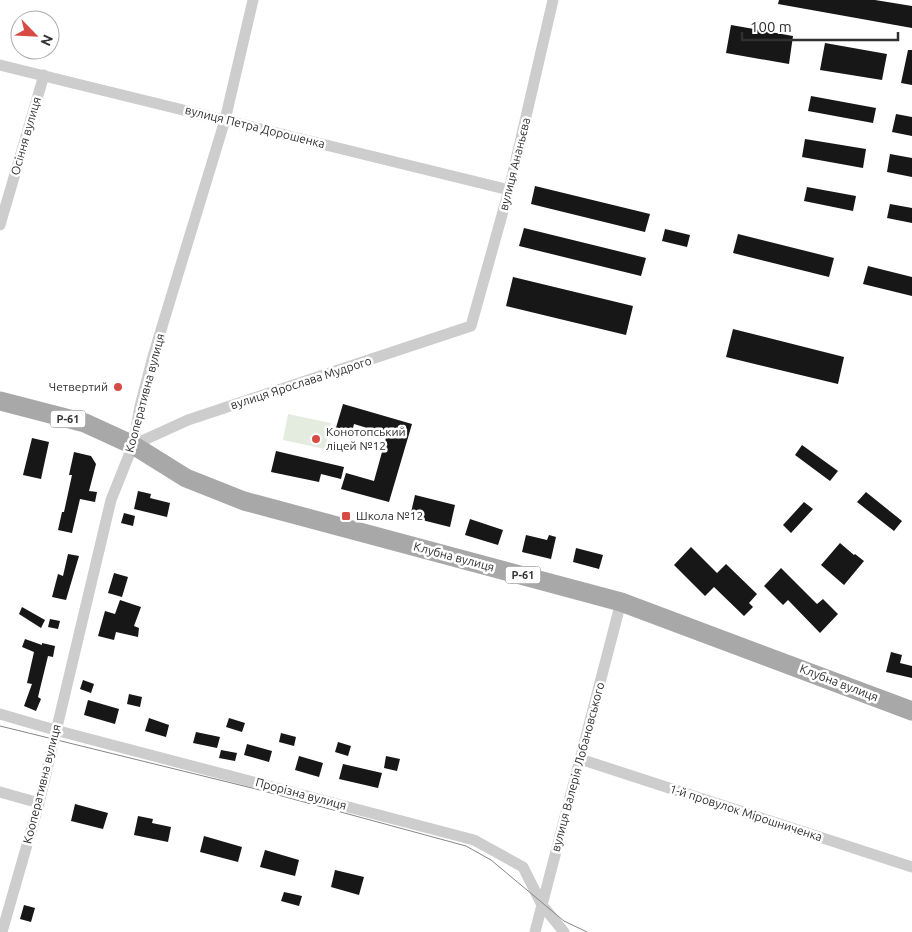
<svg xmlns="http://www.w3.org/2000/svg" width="912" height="932" viewBox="0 0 912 932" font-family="Ubuntu,sans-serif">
<rect width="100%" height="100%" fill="#fff"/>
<!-- grass -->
<path fill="#e4ebdf" d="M288,414L331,423L325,449L283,440Z"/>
<!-- building -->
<path fill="#171717" d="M779,0H875L912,6V28L778,4Z
M731,25L793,36L789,64L726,53Z
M825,43L887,54L882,80L820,70Z
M908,50H912V85L901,83Z
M811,96L876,108L873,123L808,111Z
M896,114L912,117V136L892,132Z
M805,139L866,149L863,168L802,157Z
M890,154L912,158V177L887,172Z
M535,186L650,214L645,232L531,204Z
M807,187L856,196L853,211L804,201Z
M890,204L912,208V223L887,218Z
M524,228L646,258L641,276L519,246Z
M665,229L690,235L687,247L662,241Z
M738,234L834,258L829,277L733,253Z
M868,266L912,277V296L863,284Z
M513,277L633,306L626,335L506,306Z
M733,329L844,357L838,384L726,357Z
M343,404L412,424L389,502L341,489L346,473L374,481L387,434L354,424L351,436L335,431Z
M32,438L49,442L41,479L23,475Z
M802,445L838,471L830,481L795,455Z
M276,451L344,467L341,479L321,474L319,482L271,472Z
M74,452L91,456L96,464L89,491L97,492L95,502L80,499L72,533L58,530L62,512H64L72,475H69Z
M138,491L151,494L150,498L170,503L167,517L134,509Z
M866,492L902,521L894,531L857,502Z
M415,495L455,505L450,527L410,517Z
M804,502L813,509L791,533L783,525Z
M124,513L135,516L133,526L121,523Z
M470,519L503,530L498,545L465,535Z
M526,535L547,540L549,535L556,537L551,559L522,552Z
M840,543L854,555L855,554L864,561L844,585L821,565Z
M691,547L717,573L726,564L757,594L749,603L753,607L744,616L714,587L705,596L674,565Z
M576,548L603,555L599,569L573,562Z
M68,554L79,556L66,600L52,597L58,574L63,576Z
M781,568L817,604L823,599L838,614L820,633L788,600L783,605L764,586Z
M114,573L128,577L122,597L108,593Z
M120,600L141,607L134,626L139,628L138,637L116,632L114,640L98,636L105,611L115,614Z
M22,607L45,620L41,628L19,614Z
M50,619L60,621L58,629L48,627Z
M25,639L42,645V643L55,646L53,657L48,656L38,697L41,699L36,711L24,706L32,684L27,683L34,652L22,647Z
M891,652L902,655L900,663L912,666V678L886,672Z
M83,680L94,684L91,693L80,689Z
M129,694L142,697L140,707L127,704Z
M88,700L119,709L115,724L84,715Z
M149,718L169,725L166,737L145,731Z
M229,718L245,723L242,732L226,727Z
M196,732L220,737L217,748L193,743Z
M281,733L296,737L294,746L279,742Z
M338,742L351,746L348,756L335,752Z
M247,744L272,751L269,762L244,755Z
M221,750L237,753L235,761L219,758Z
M299,756L323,763L319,777L295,770Z
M386,756L400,759L397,771L384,768Z
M343,764L382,773L378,788L339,779Z
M75,804L108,813L103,829L71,821Z
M138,816L153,819L152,823L171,827L168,842L134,835Z
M204,836L242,847L238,862L200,852Z
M265,850L299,860L295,876L260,867Z
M335,870L364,877L359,895L331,887Z
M284,892L302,896L299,906L281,901Z
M24,905L35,908L31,922L20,919Z"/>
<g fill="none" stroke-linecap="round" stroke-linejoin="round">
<!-- minor -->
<path stroke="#cdcdcd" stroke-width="11" d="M0,65L509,190
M0,225L44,75
M133,445L188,420L471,326L509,190L553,0
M0,714L55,730L474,840L523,867L542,905L564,932
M580,759L912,867
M0,792L39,803
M2,932L39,803L111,500L133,445L140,406L154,353L225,120L253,0
M535,932L621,602"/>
<!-- primary -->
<path stroke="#a8a8a8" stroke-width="19" d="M0,401L85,423L133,445L186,478L244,501L621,602L912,711"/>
<!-- tram -->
<path stroke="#858585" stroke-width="1" d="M0,726L256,789L466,846L491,860L564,921L587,932"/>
</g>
<!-- markers -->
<g fill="#d64b43" stroke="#fff" stroke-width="2">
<circle cx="118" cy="387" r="5"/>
<circle cx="316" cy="439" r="5"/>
<rect x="341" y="511" width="10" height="10" rx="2.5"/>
</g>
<g text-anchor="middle" stroke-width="5" stroke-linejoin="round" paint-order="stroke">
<!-- shield labels -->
<g fill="#fff" stroke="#6e6e6e" stroke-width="1">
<rect x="50.5" y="410.5" width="35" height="17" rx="4"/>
<rect x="505.5" y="566.5" width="35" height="17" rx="4"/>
</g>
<g font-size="11" font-weight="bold" fill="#303030">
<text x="68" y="423">Р-61</text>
<text x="523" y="579">Р-61</text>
</g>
<!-- street labels -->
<g font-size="12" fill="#303030" stroke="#fff">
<text transform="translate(255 127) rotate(14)" y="4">вулиця Петра Дорошенка</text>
<text transform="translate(26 136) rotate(-74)" y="4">Осіння вулиця</text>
<text transform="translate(515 164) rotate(-76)" y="4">вулиця Ананьєва</text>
<text transform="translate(301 383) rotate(-18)" y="4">вулиця Ярослава Мудрого</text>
<text transform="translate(145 393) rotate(-75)" y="4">Кооперативна вулиця</text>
<text transform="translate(454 557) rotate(15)" y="4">Клубна вулиця</text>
<text transform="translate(839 683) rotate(21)" y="4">Клубна вулиця</text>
<text transform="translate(578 767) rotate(-75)" y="4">вулиця Валерія Лобановського</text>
<text transform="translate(42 784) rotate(-76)" y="4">Кооперативна вулиця</text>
<text transform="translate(301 794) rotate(15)" y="4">Прорізна вулиця</text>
<text transform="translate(746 813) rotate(18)" y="4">1-й провулок Мірошниченка</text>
</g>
<!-- poi labels -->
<g font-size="12" fill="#303030" stroke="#fff" text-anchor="start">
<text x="108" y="391" text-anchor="end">Четвертий</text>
<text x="326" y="436">Конотопський<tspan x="326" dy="14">ліцей №12</tspan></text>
<text x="356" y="520">Школа №12</text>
</g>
</g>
<!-- north arrow -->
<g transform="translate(35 35) rotate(114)"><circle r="24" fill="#ffffff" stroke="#acacac"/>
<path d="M0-4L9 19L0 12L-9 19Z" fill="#d64b43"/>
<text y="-8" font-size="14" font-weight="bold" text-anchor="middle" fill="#303030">N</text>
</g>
<!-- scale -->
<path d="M742 32v8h156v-8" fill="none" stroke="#303030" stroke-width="2.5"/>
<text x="750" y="32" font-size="15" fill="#303030" stroke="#ffffff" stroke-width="4" paint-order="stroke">100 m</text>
</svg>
